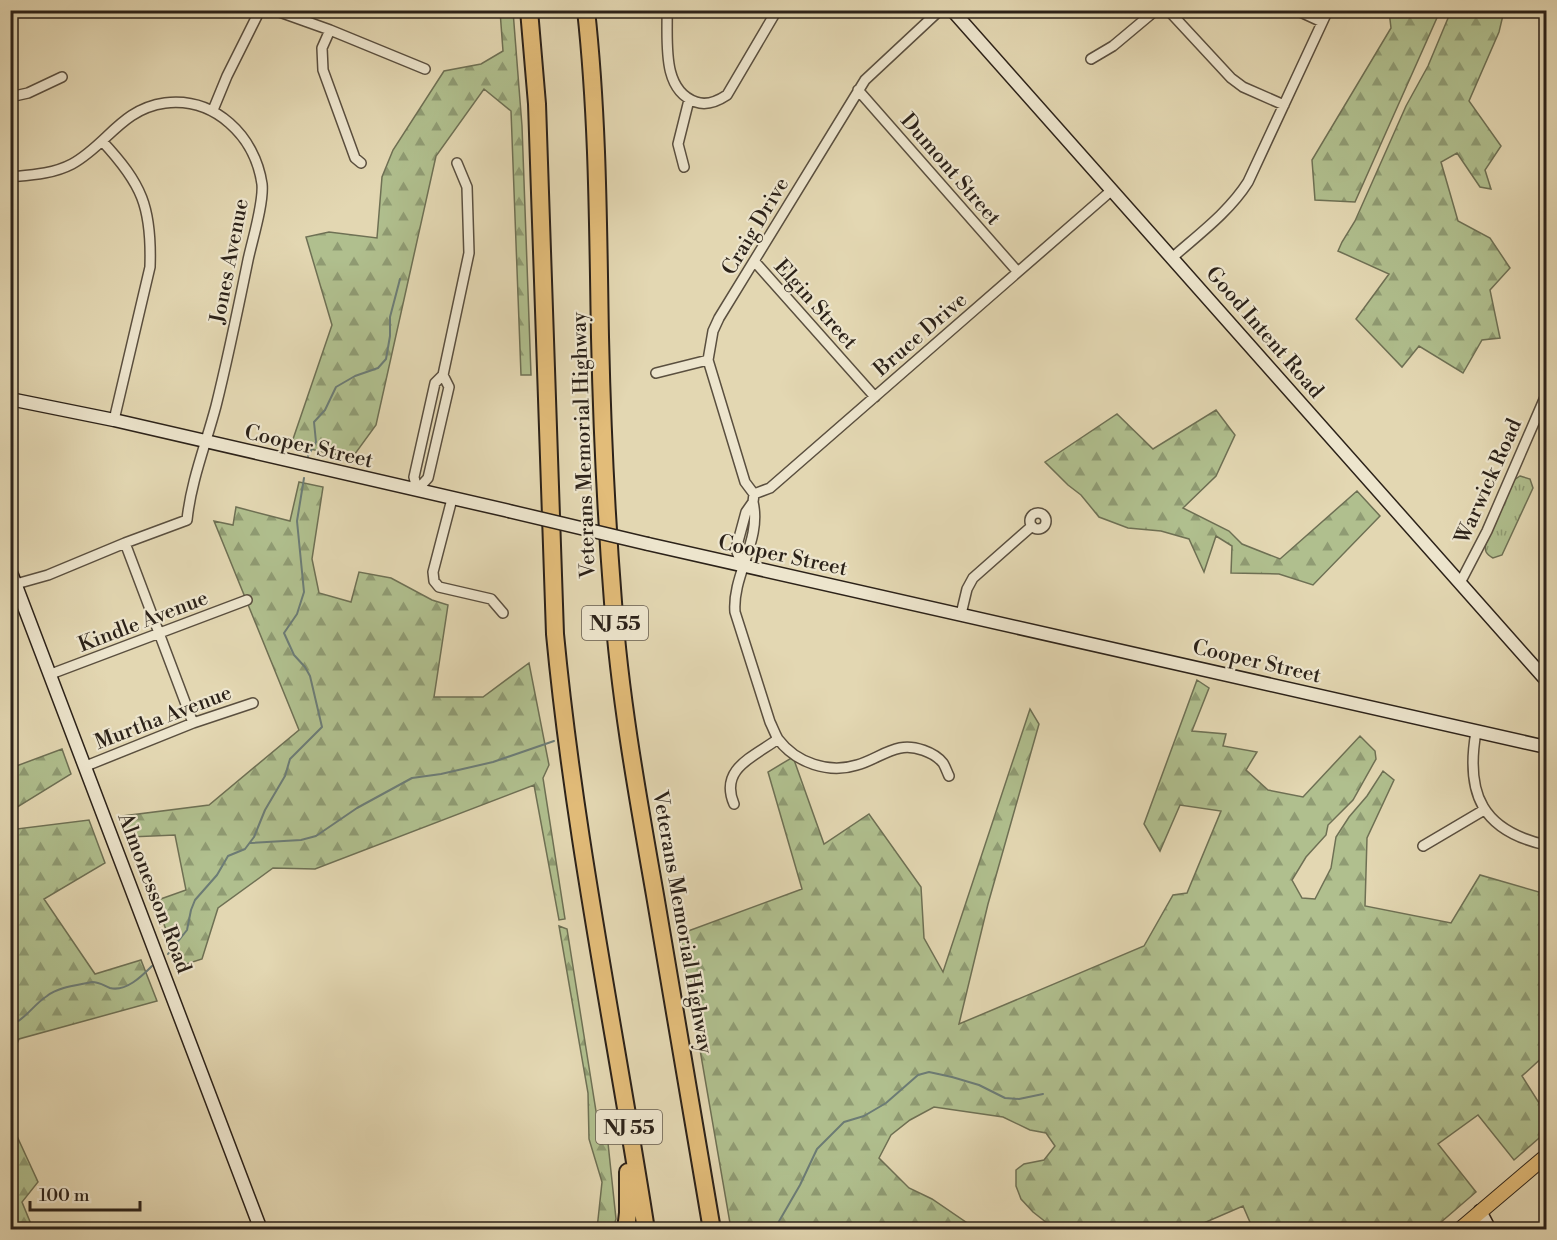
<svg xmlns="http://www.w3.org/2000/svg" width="1557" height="1240" viewBox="0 0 1557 1240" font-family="'Libre Bodoni',serif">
<defs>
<pattern id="grass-tufts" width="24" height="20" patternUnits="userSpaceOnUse" patternTransform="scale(1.5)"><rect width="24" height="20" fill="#b0bf8e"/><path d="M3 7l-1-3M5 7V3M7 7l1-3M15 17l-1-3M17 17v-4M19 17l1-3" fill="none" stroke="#8f9b73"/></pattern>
<pattern id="forest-firs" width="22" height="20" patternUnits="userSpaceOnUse" patternTransform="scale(1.5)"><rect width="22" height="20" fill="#b0bf8e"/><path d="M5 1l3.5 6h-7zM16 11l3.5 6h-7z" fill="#8f9b73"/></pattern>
</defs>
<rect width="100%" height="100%" fill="#e3d7b2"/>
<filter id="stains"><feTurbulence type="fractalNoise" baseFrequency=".00333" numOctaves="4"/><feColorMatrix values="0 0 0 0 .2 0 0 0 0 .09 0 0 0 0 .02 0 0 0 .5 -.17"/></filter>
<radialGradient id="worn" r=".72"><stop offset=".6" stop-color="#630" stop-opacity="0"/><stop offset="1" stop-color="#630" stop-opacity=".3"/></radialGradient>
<!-- grass -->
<path fill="url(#grass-tufts)" stroke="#6e7054" stroke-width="1.5" d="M1520,476L1530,479L1533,488L1502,555L1493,558C1486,554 1484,551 1486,543L1514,480Z"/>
<!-- forest -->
<path fill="url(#forest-firs)" stroke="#6e7054" stroke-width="1.5" d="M500,11H513L522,126L531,375H521L511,111L484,89L436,156L376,425L352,458L291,445L332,325L306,237L329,232L377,238L382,177L393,150L444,71L481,64L503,51Z
M1389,11H1440L1355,202L1315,200L1312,160L1391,28Z
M1451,11H1504L1499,32L1469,101L1501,146L1485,170L1491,189L1480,187L1457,153L1441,162L1458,221L1490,238L1510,268L1490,290L1500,338L1482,340L1463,373L1419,346L1402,367L1356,319L1389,274L1338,251L1342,242L1355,221L1406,106L1428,66Z
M1216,410L1235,435L1216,476L1183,508L1229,531L1242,544L1280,559L1357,491L1380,516L1313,585L1279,574L1231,573L1232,546L1216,536L1204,572L1189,539L1161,531L1128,528L1099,517L1081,495L1068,485L1045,462L1117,414L1153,449Z
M299,482L323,487L312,559L319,593L351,602L359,572L391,578L432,600L448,605L434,697H483L529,663L549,765L543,778L565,919L559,920L534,785L315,869L273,868L218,908L202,959L180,966L155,901L186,890L175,835L130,837L123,816L209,805L299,730L214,521L233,525L236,507L290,521Z
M1197,680L1209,688L1192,731L1226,734L1223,746L1257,752L1246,770L1268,790L1303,797L1360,736L1375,751L1376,759L1353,800L1328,825L1326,835L1306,857L1292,880L1302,898L1315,899L1331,868L1336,837L1349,817L1367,796L1383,771L1394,780L1367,838L1365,906L1451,923L1480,875L1546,894V1054L1522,1076L1546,1114V1132L1514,1160L1478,1115L1438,1144L1476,1192L1433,1229H1253L1243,1206L1190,1229L1056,1230L1033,1212L1021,1199L1016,1186V1170L1024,1164L1044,1160L1055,1146L1046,1133L1030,1130L1003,1117L934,1107L910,1120L891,1135L879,1158L909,1188L932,1199L976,1229H731L680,934L802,889L768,772L793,757L824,844L869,814L921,887L924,938L943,972L1030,709L1039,724L988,904L959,1024L1144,946L1173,895L1187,893L1221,811L1180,805L1160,851L1144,824Z
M62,749L71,774L11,811V768Z
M10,817L17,829L89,820L105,863L44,899L95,974L141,960L157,1001L19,1039L11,1058Z
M559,926L567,929L599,1130L608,1143L616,1219L613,1229H597L602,1182L589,1139L588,1093Z
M10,1121L38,1182L22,1202L33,1229H11Z"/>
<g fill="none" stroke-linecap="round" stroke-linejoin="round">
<!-- stream -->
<path stroke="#6c7c76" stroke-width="2" d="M308,456L316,442L314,422L325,410L336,387L355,376L378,368L386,359L390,336V317L400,279
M250,843L301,840L316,836L357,808L412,778L441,774L493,762L554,741
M168,954L187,930L191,910L195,900L217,875L228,856L245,849L254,837L265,810L285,776L290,759L322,727L310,676L305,667L294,655L284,633L297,614L304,592L297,521L304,478
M10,1026C26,1019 33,1005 47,996C58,987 78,985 92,982C99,982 103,985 110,988C126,992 142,976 152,966
M774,1230L800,1185L817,1149L844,1122L864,1116L886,1103L918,1075L929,1072L952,1077L979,1085L1005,1098L1019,1099L1043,1094"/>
<defs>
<path id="street" d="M274,10L330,30L425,69
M667,10C668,41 661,90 696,102C707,106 718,101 727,95L777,10
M1168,10L1231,78L1243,87L1284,105
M1296,10L1322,22
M330,30L322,48L323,70L355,158L361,163
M1091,59L1113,46L1156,10
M858,90L1017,271
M10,97L28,93L62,77
M213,110L227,76L260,10
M102,141C142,184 152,207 150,267L114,420
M684,167L678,144L689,100
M10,177C31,175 53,174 72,164C107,145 121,109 165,103C215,97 255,136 262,184C264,203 252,241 248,260C238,309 228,358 216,406C206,444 191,481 187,520L125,543L48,575L16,584
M1173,257C1199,234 1229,212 1248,182L1328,10
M755,262L875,397
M656,373L708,360
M417,490L414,477L435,383L443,375L469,253L467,187L457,163
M417,490L428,478L449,387L443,375
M754,494L745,482L708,360L713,331L719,318L865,80L940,10
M452,499L433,572L434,581L439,587L491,599L503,613
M753,502C762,540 732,575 735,612L770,722C773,728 775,734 778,739C796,763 829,774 857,765C872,761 885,751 900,748C914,745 934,752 943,763C945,766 947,772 949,776
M1030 521a8 8 0 1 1 16 0a8 8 0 1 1-16 0Z
M125,543L193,723
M742,566L736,549L746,512L753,502L754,494L770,488L1112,190
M1461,581L1487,531L1546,395
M961,614L967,589L973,578L1032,526
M51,674L247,600
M1476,732C1465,795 1483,831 1546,845
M86,766L193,723L253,703
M734,804C719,769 753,757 778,739
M1423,846L1484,810"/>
<path id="secondary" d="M952,10L1546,680
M10,399L114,420L509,511
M648,544L1546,747
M10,570L261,1230
M1480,1211L1490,1230"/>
<path id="primary" d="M1459,1230L1546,1156"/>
<path id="highway" d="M529,10L537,104L555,634C574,834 615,1031 646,1230
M586,10C598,119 598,228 600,337C602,425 606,514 613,602C620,700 638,798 655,895C674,1006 693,1118 712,1230
M626,1230L628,1213V1172"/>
</defs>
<!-- street casing -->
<use href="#street" stroke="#5a4f3f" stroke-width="12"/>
<!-- secondary casing -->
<use href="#secondary" stroke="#2c2219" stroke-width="15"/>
<!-- primary casing -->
<use href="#primary" stroke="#2c2219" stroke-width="16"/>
<!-- highway casing -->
<use href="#highway" stroke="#2c2219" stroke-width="20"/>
<!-- street -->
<use href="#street" stroke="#ede5cd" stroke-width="9"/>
<!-- secondary -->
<use href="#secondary" stroke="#ede5cd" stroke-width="12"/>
<!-- primary -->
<use href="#primary" stroke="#e2bc79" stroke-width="14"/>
<!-- highway -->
<use href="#highway" stroke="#e2bc79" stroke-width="16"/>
<defs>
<path id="secondary-bridge" d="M509,511L648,544"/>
</defs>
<!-- secondary-bridge casing -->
<use href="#secondary-bridge" stroke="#2c2219" stroke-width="15" stroke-linecap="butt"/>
<!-- secondary-bridge -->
<use href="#secondary-bridge" stroke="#ede5cd" stroke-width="12"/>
</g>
<g text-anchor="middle" stroke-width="4.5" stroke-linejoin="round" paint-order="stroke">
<!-- shield labels -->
<g fill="#ede5cd" stroke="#665c4f" stroke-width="1.5">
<rect x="582" y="606" width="66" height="34" rx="4.5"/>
<rect x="596" y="1110" width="66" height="34" rx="4.5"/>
</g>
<g font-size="20" font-weight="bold" fill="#2c2219">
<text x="615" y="630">NJ 55</text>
<text x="629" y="1134">NJ 55</text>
</g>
<!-- street labels -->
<g font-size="21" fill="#2c2219" stroke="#ede5cd">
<text transform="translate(951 169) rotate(49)" y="7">Dumont Street</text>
<text transform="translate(755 226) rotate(-59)" y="7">Craig Drive</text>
<text transform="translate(229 261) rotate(-79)" y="7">Jones Avenue</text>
<text transform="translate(816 304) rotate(48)" y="7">Elgin Street</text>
<text transform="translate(1265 332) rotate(49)" y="7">Good Intent Road</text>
<text transform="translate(920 334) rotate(-41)" y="7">Bruce Drive</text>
<text transform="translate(583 445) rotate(-92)" y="7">Veterans Memorial Highway</text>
<text transform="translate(309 446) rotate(13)" y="7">Cooper Street</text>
<text transform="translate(1488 481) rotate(-66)" y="7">Warwick Road</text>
<text transform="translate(783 555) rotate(12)" y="7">Cooper Street</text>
<text transform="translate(143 621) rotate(-21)" y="7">Kindle Avenue</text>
<text transform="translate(1257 661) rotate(13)" y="7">Cooper Street</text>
<text transform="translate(163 717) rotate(-21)" y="7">Murtha Avenue</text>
<text transform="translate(155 893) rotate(69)" y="7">Almonesson Road</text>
<text transform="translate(683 922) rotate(80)" y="7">Veterans Memorial Highway</text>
</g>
</g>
<!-- margin -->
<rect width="1557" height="1240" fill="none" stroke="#e3d7b2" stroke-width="36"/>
<rect x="12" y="12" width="1533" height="1216" fill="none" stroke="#2c2219" stroke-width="3"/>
<rect x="18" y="18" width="1521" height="1204" fill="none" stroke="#2c2219" stroke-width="1.5"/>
<!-- scale -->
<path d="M30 1201v9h110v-9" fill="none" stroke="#2c2219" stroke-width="3"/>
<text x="39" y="1201" font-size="18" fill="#2c2219" stroke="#ede5cd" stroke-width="4.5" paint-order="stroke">100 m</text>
<rect width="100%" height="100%" filter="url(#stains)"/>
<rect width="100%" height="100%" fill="url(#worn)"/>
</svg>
